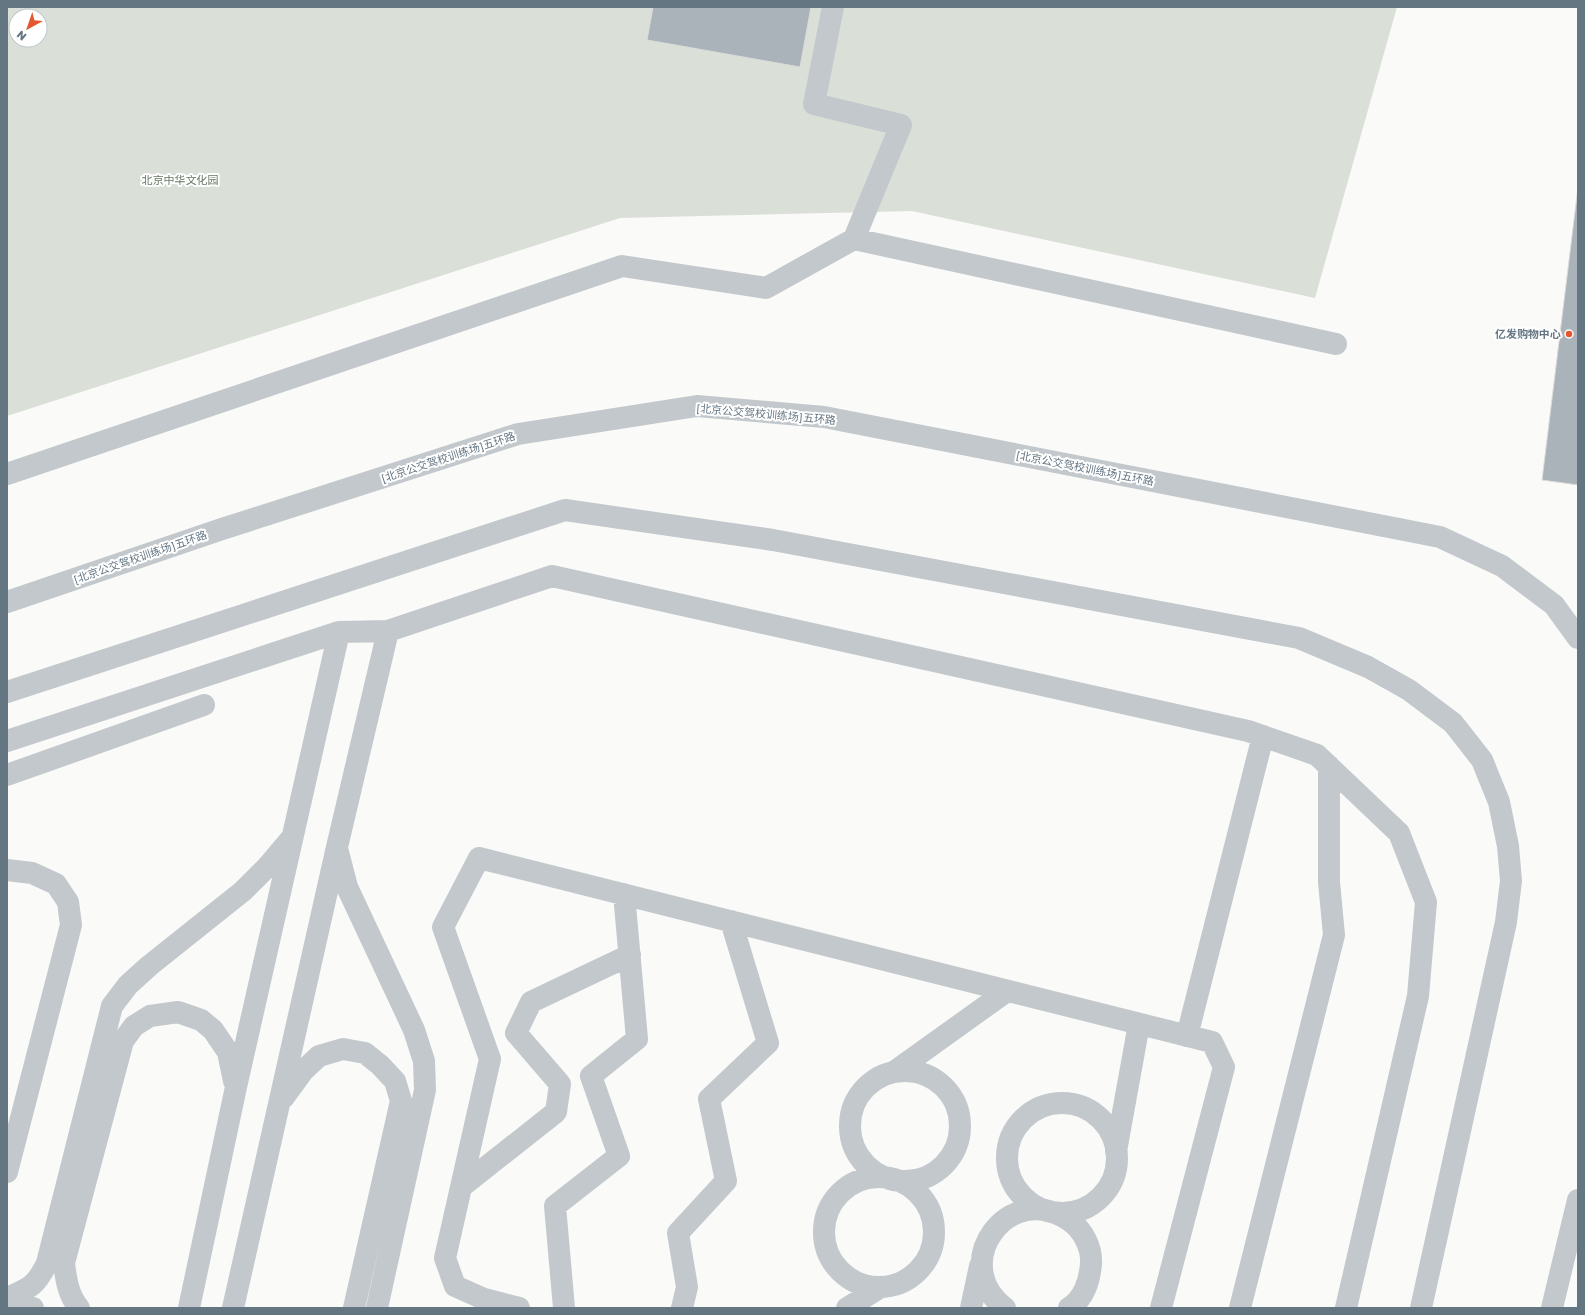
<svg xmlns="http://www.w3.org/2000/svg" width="1585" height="1315" viewBox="0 0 1585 1315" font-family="'Golos Text','Noto Sans SC',sans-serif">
<rect width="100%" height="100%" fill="#fafaf8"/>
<!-- green -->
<path fill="#dadfd7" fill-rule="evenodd" d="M7,7H1397L1315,298L912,211L620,218L7,416ZM16,16H40V40H16Z"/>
<!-- building -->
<path fill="#aab3b9" stroke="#dcdcda" d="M653,7H811L800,67L647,40Z
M1578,187V485L1542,480Z"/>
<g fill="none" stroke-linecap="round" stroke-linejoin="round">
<!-- minor -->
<path stroke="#c3c8cc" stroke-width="22" d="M833,7L814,104L901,125L854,239
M7,474L622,266L766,288L854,239L1336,344
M7,602L222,529L518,434L697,406L824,417L1440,537L1502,566L1554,605L1578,638
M388,631L552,576L1248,731L1317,755L1399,833L1426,902L1418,996L1346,1308
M7,692L565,510L773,540L1299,638L1368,667L1409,690L1453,723L1482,760L1499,802L1508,846L1511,881L1506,922L1421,1308
M7,741L339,632L388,631L337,847L233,1308
M7,775L204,705
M338,852L347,887L414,1030L424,1061L425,1090L377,1308
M7,870L32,873L56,884L68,902L71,925L7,1172
M1187,1036L1263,736
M850 1126a55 55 0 1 1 110 0a55 55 0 1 1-110 0Z
M894,1072L1007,991
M284,1097L303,1071L319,1056L343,1049L365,1053L380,1065L395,1081L401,1101L354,1308
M1007 1158a55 55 0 1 1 110 0a55 55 0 1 1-110 0Z
M1116,1151L1139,1024
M824 1232a55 55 0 1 1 110 0a55 55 0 1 1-110 0Z
M461,1187L556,1112L560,1084L516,1033L531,1002L630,955
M7,1298C30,1288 36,1286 47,1263L112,1006L128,985L149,966L243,891L267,867L289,841
M7,1302L33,1308
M79,1308C68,1295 66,1279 64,1263L123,1041L134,1026L150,1016L178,1012L201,1020L213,1030L228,1052L234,1081
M189,1308L236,1087L339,632
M519,1308L484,1299L455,1286L445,1258L490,1059L443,927L479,858L1212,1042L1224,1067L1161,1308
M564,1308L555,1206L619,1156L591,1076L637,1039L624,894
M682,1308L687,1287L678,1233L726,1181L709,1099L768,1043L731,921
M847,1308L881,1287
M971,1308L980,1266
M1005,1308C947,1264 1009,1178 1070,1221C1083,1230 1092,1248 1091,1263C1090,1280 1084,1299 1069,1308
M1240,1308L1334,935L1329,882V766
M1552,1308L1578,1200"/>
</g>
<!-- markers -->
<circle fill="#e4572e" stroke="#fff" stroke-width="1.5" cx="1569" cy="334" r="4"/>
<g text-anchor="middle" stroke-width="4" stroke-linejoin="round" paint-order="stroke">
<!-- park labels -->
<g font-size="11" fill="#687a64" stroke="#fff">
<text x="180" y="184">北京中华文化园</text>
</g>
<!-- poi labels -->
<g font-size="11" font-weight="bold" fill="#657683" stroke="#fff" text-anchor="end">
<text x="1561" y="338">亿发购物中心</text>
</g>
<!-- street labels -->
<g font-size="11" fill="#657683" stroke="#fff">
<text transform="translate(766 414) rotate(5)" y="4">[北京公交驾校训练场]五环路</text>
<text transform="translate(448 457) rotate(-18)" y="4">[北京公交驾校训练场]五环路</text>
<text transform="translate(1085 468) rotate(11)" y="4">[北京公交驾校训练场]五环路</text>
<text transform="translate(140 557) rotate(-19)" y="4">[北京公交驾校训练场]五环路</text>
</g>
</g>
<!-- border -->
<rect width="1585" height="1315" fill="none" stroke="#657683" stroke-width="16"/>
<!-- north arrow -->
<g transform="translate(28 28) rotate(220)"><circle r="19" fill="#ffffff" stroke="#c1c8cd"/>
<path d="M0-3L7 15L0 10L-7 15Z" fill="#e4572e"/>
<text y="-6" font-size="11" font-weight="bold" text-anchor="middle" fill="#657683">N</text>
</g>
</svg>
